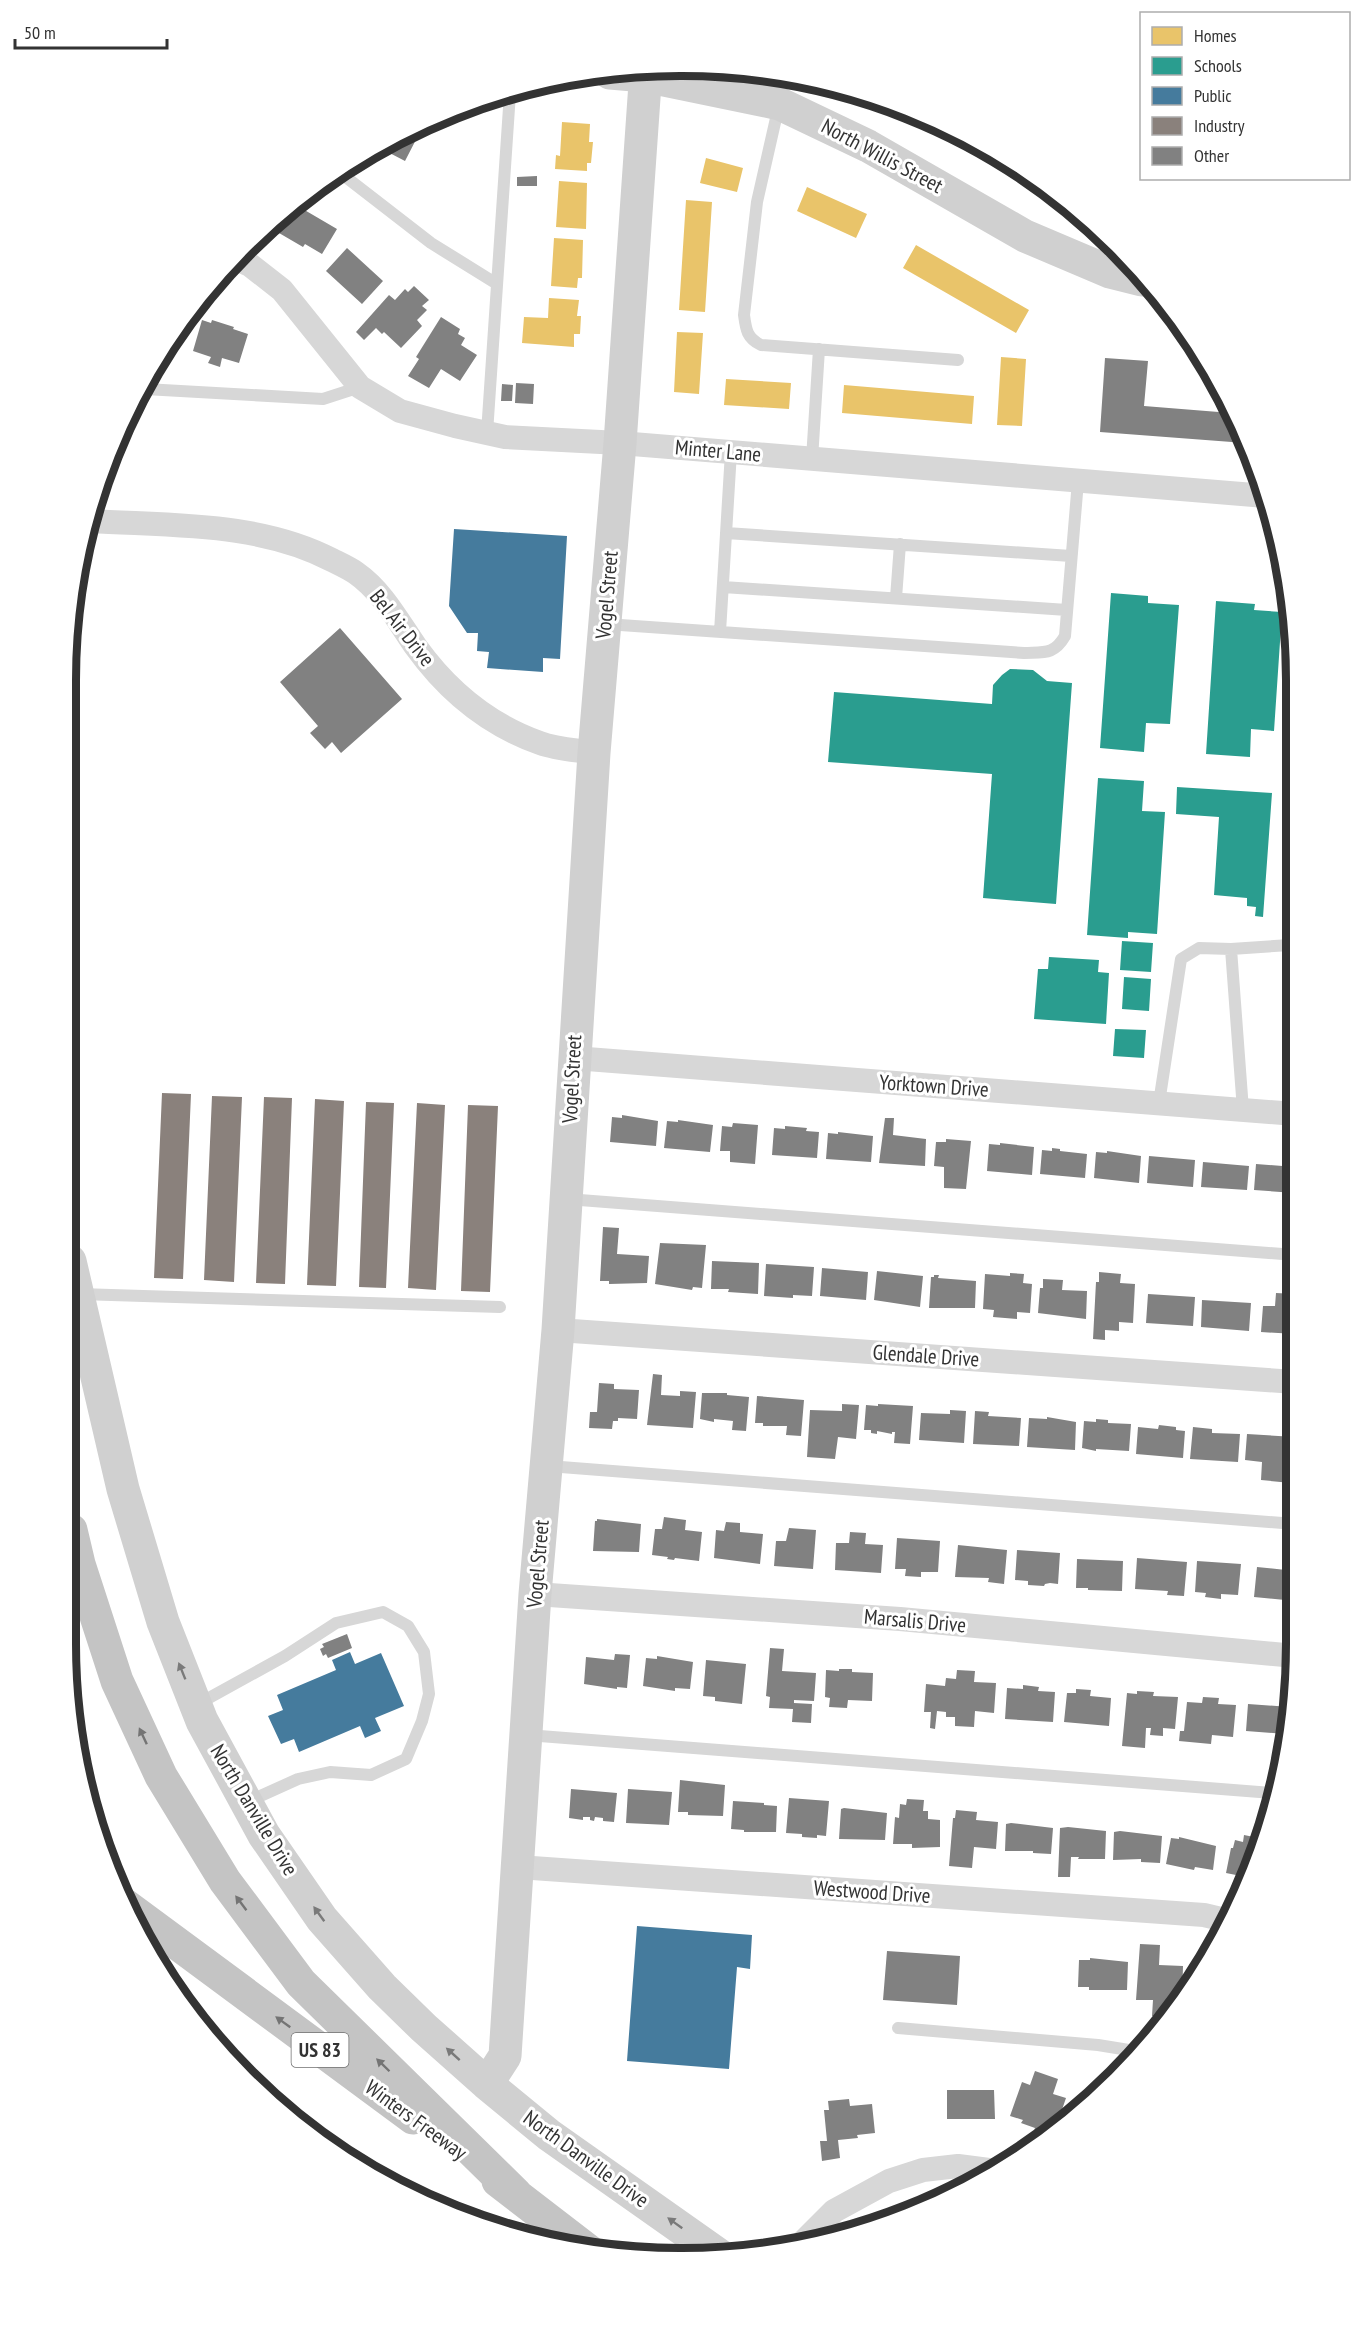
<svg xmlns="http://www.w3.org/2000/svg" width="1362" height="2325" font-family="'PT Sans Narrow',sans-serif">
<rect width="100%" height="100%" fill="#fff"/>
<path fill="#e9c46a" d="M 562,122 L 590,124 L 589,142 L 593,142 L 591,163 L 587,163 L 587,171 L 555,169 L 556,155 L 560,156 Z
M 706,158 L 743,168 L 737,192 L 700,183 Z
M 559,181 L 587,183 L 586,229 L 556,227 Z
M 807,187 L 867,214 L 856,238 L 797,211 Z
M 686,200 L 712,202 L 705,312 L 679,310 Z
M 554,238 L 583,240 L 582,278 L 578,278 L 577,288 L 551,286 Z
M 916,245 L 1029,310 L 1016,333 L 903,268 Z
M 549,298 L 579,300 L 577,316 L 581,316 L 580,334 L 574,334 L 574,347 L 522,343 L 524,317 L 548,318 Z
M 677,332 L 703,333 L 699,394 L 674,392 Z
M 1001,357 L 1026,359 L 1022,426 L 997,425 Z
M 726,379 L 791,383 L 789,409 L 724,405 Z
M 844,385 L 974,396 L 972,424 L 842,413 Z"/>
<path fill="#2a9d8f" d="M 1111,593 L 1148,596 L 1148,603 L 1179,605 L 1170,724 L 1146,723 L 1144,752 L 1100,748 Z
M 1216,601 L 1255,604 L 1254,610 L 1282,612 L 1274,731 L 1251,729 L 1250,757 L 1206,754 Z
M 1010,669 L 1033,670 L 1047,681 L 1072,683 L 1056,904 L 983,898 L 992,774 L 828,762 L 834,692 L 992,704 L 993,685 L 1002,675 Z
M 1098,778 L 1144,781 L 1142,811 L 1165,812 L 1157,934 L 1128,932 L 1128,938 L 1087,935 Z
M 1177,787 L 1272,793 L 1263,917 L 1255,916 L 1256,907 L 1247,906 L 1247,898 L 1214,895 L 1219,817 L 1176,814 Z
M 1122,941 L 1153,943 L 1151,972 L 1120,970 Z
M 1049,957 L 1099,960 L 1098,972 L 1109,973 L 1106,1024 L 1034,1019 L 1038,969 L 1048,969 Z
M 1124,977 L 1151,979 L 1149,1011 L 1122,1009 Z
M 1115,1029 L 1146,1030 L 1144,1058 L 1113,1056 Z"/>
<path fill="#457b9d" d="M 454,529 L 567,536 L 560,659 L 543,658 L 543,672 L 487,668 L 489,652 L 477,651 L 478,633 L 467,633 L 449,606 Z
M 350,1652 L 355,1664 L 381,1653 L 404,1706 L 375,1718 L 381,1731 L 365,1738 L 360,1726 L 299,1752 L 294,1739 L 281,1744 L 268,1716 L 283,1710 L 277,1695 L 336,1670 L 332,1660 Z
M 637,1926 L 752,1935 L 750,1969 L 737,1967 L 729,2069 L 627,2061 Z"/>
<path fill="#8a817c" d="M 162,1093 L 191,1094 L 183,1279 L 154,1278 Z
M 212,1096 L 242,1097 L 234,1282 L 204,1280 Z
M 264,1097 L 292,1098 L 285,1284 L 256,1283 Z
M 315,1099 L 344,1101 L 336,1286 L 307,1285 Z
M 366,1102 L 394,1103 L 386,1288 L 359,1287 Z
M 417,1103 L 445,1105 L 436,1290 L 408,1288 Z
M 468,1105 L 498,1106 L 490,1292 L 461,1291 Z"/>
<path fill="#818181" d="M 420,126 L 422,128 L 405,161 L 380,148 Z
M 537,176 L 537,186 L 517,186 L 517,177 Z
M 296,205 L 337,229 L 322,254 L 305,244 L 303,247 L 279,233 Z
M 347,248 L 383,281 L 362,304 L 326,271 Z
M 414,286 L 429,300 L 422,306 L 427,310 L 417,320 L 422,326 L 401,348 L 384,332 L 382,334 L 376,328 L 364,340 L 356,332 L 389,295 L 395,300 L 405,289 L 408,292 Z
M 188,316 L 187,335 L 174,334 Z
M 441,317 L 460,329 L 458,334 L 465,338 L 461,345 L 477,355 L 460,381 L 441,369 L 429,388 L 408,376 L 419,359 L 416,357 Z
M 202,320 L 211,323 L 212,320 L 234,327 L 233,329 L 248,334 L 239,363 L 222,358 L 220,367 L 208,363 L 211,357 L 193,351 Z
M 1105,358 L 1148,361 L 1144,406 L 1231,413 L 1245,443 L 1100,432 Z
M 516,383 L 534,384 L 533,404 L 515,403 Z
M 502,384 L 513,385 L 512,401 L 501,401 Z
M 340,628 L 402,699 L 341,753 L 332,742 L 325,749 L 310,733 L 318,726 L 280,682 Z
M 622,1115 L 658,1121 L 656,1146 L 610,1142 L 612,1117 L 622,1118 Z
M 885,1118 L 894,1118 L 893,1135 L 926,1139 L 925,1166 L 879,1163 Z
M 678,1120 L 713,1125 L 710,1152 L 664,1148 L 667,1121 L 678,1122 Z
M 733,1123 L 758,1125 L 755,1164 L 730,1162 L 730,1151 L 720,1151 L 722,1126 L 732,1127 Z
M 785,1126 L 807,1128 L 806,1131 L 819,1132 L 817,1158 L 772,1155 L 774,1128 L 785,1129 Z
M 838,1132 L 873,1136 L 871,1162 L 826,1159 L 828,1133 L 838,1134 Z
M 946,1139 L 971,1141 L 966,1189 L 944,1188 L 944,1167 L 934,1166 L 936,1142 L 946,1142 Z
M 1000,1143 L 1034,1147 L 1032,1175 L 987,1171 L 989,1144 L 1000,1145 Z
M 1052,1148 L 1060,1149 L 1060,1151 L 1087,1154 L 1085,1178 L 1040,1174 L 1042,1150 L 1052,1151 Z
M 1107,1151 L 1141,1156 L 1139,1183 L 1094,1178 L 1096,1152 L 1107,1153 Z
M 1149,1156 L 1195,1160 L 1193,1187 L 1147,1183 Z
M 1203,1162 L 1249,1166 L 1247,1190 L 1201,1187 Z
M 1256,1164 L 1295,1167 L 1295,1193 L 1254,1190 Z
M 603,1227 L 619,1228 L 617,1254 L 649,1256 L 647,1283 L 609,1284 L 609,1281 L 600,1281 Z
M 660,1243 L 706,1245 L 702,1288 L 693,1287 L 692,1290 L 655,1284 Z
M 712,1261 L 759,1263 L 758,1294 L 728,1292 L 729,1289 L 711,1289 Z
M 766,1264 L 814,1267 L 812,1296 L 793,1295 L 793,1298 L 764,1296 Z
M 822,1268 L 868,1272 L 866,1300 L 820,1296 Z
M 877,1271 L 923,1276 L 920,1307 L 874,1300 Z
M 1099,1272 L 1121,1274 L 1120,1283 L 1135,1284 L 1133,1323 L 1119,1322 L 1119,1331 L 1105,1330 L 1105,1340 L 1093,1339 L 1096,1282 L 1099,1282 Z
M 1010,1273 L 1024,1274 L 1023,1283 L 1032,1284 L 1030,1313 L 1017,1312 L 1017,1319 L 993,1317 L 994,1310 L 983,1309 L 985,1274 L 1010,1276 Z
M 934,1275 L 939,1275 L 938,1278 L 976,1281 L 975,1308 L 929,1308 L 931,1277 L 934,1277 Z
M 1043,1279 L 1063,1280 L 1062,1290 L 1087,1291 L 1086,1319 L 1038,1313 L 1040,1288 L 1043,1288 Z
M 1276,1293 L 1295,1294 L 1295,1334 L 1261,1332 L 1263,1306 L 1275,1306 Z
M 1148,1294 L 1195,1297 L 1193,1326 L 1146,1323 Z
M 1202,1300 L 1251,1303 L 1249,1331 L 1201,1327 Z
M 653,1374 L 662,1375 L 661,1395 L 680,1396 L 680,1391 L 696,1392 L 693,1428 L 647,1425 Z
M 599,1383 L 614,1384 L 614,1389 L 639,1390 L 637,1419 L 618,1418 L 618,1421 L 613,1421 L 612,1429 L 589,1428 L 590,1412 L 597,1412 Z
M 702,1393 L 727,1393 L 727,1395 L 749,1397 L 746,1431 L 732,1430 L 733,1421 L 714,1419 L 714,1422 L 700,1419 Z
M 757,1396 L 804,1400 L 801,1436 L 786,1435 L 787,1426 L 763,1426 L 763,1423 L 755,1423 Z
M 842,1404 L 859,1405 L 856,1439 L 838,1437 L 835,1459 L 807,1457 L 810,1410 L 842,1411 Z
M 878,1404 L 913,1406 L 910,1444 L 894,1443 L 895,1432 L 892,1432 L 892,1434 L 877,1431 L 877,1434 L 871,1433 L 871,1430 L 864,1430 L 866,1405 L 878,1406 Z
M 950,1410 L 966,1411 L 964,1443 L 919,1440 L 921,1413 L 950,1414 Z
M 975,1411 L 989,1412 L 988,1416 L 1021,1418 L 1019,1446 L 973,1444 Z
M 1047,1417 L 1076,1422 L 1075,1450 L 1027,1447 L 1029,1418 L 1047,1419 Z
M 1096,1419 L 1108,1420 L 1108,1423 L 1131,1424 L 1129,1451 L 1096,1449 L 1096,1451 L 1082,1448 L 1084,1421 L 1096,1422 Z
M 1159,1425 L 1176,1427 L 1176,1430 L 1185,1431 L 1183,1458 L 1136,1454 L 1138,1427 L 1158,1429 Z
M 1193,1427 L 1212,1429 L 1212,1433 L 1240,1434 L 1238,1462 L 1190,1459 Z
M 1247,1434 L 1295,1437 L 1291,1483 L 1261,1480 L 1262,1462 L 1245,1460 Z
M 664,1517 L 686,1520 L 685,1530 L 702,1532 L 699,1561 L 675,1558 L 674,1560 L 667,1559 L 668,1557 L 652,1555 L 655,1529 L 662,1529 Z
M 597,1519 L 641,1524 L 639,1552 L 593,1551 L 595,1521 L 597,1521 Z
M 726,1522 L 740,1523 L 740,1532 L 763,1534 L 760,1564 L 714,1558 L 716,1530 L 724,1531 Z
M 789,1528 L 816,1530 L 813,1569 L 774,1566 L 776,1541 L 786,1541 Z
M 850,1532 L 866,1533 L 865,1544 L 883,1545 L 881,1573 L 835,1570 L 836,1543 L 849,1543 Z
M 897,1538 L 940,1541 L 938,1572 L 921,1572 L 921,1577 L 905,1576 L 906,1569 L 895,1569 Z
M 958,1545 L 1007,1550 L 1004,1584 L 988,1582 L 989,1578 L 955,1577 Z
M 1017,1550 L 1060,1553 L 1058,1584 L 1050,1583 L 1045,1584 L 1044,1586 L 1028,1585 L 1028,1581 L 1015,1580 Z
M 1137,1558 L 1187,1562 L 1184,1596 L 1167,1595 L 1168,1591 L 1135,1589 Z
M 1077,1559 L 1123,1561 L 1122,1591 L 1088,1590 L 1088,1588 L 1076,1588 Z
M 1197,1561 L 1241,1564 L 1238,1595 L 1221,1594 L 1221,1599 L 1205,1597 L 1206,1593 L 1195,1592 Z
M 1257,1567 L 1295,1571 L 1295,1601 L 1254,1597 Z
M 347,1634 L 352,1648 L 328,1658 L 326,1654 L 323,1656 L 320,1649 L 324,1647 L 322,1644 Z
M 770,1648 L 784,1649 L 782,1671 L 816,1673 L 814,1701 L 794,1700 L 794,1703 L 812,1704 L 811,1723 L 792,1722 L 793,1709 L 769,1708 L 770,1697 L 766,1696 Z
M 615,1654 L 630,1655 L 627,1688 L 617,1687 L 617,1689 L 584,1684 L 586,1657 L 614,1660 Z
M 657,1656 L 693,1662 L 690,1689 L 675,1688 L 675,1691 L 643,1686 L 646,1658 L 657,1659 Z
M 706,1660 L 746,1664 L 742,1704 L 715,1701 L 715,1697 L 703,1696 Z
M 839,1669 L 852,1669 L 852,1672 L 873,1673 L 872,1701 L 848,1700 L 847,1708 L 829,1707 L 830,1698 L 825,1697 L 826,1670 L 839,1671 Z
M 957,1670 L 975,1671 L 974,1682 L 996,1683 L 994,1713 L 975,1711 L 974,1727 L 955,1726 L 955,1717 L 946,1717 L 946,1712 L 937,1711 L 935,1729 L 930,1728 L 931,1712 L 924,1712 L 926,1684 L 945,1686 L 946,1678 L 956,1679 Z
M 1023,1685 L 1039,1687 L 1038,1691 L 1055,1692 L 1053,1722 L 1005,1719 L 1007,1688 L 1023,1689 Z
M 1076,1689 L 1091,1690 L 1090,1696 L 1111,1698 L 1109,1726 L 1064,1722 L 1067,1693 L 1076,1693 Z
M 1137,1691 L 1154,1692 L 1153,1696 L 1178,1697 L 1175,1729 L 1163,1728 L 1163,1736 L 1150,1735 L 1151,1728 L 1146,1728 L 1145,1748 L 1122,1746 L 1127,1693 L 1137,1694 Z
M 1203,1697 L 1219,1698 L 1218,1704 L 1236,1705 L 1233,1737 L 1212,1735 L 1211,1744 L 1179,1741 L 1180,1731 L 1184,1731 L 1187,1702 L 1202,1703 Z
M 1248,1704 L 1290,1707 L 1285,1734 L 1246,1731 Z
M 680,1780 L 725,1785 L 723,1816 L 688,1815 L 688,1812 L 678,1812 Z
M 571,1789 L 617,1793 L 614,1822 L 603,1821 L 603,1818 L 595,1817 L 594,1821 L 590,1820 L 590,1817 L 583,1817 L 583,1820 L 569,1818 Z
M 628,1789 L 672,1792 L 669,1825 L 626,1823 Z
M 789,1798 L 829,1801 L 826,1836 L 817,1835 L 817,1838 L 802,1837 L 802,1834 L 786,1833 Z
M 907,1799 L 924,1800 L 923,1811 L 928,1811 L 928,1819 L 940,1820 L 940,1847 L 912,1848 L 912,1844 L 893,1844 L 895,1817 L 899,1818 L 900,1804 L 906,1805 Z
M 733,1801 L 764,1803 L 764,1805 L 777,1806 L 776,1832 L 744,1832 L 744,1830 L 731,1829 Z
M 844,1808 L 887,1813 L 885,1840 L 839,1839 L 841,1809 Z
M 956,1810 L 977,1812 L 976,1820 L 998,1822 L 996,1849 L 974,1847 L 972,1868 L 949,1866 L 953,1818 L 955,1818 Z
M 1011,1823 L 1053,1828 L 1051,1854 L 1033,1853 L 1033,1851 L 1005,1851 L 1006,1824 Z
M 1068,1827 L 1106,1831 L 1105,1859 L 1078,1859 L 1079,1857 L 1071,1857 L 1070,1877 L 1058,1877 L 1060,1828 Z
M 1120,1831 L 1162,1836 L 1160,1863 L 1141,1862 L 1141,1859 L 1113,1860 L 1114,1832 Z
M 1244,1835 L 1264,1839 L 1263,1842 L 1246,1877 L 1226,1873 L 1231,1848 L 1233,1848 L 1235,1840 L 1243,1842 Z
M 1179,1837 L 1216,1846 L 1213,1870 L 1195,1867 L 1194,1870 L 1166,1864 L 1171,1838 L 1179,1839 Z
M 1140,1944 L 1160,1945 L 1159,1965 L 1183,1966 L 1182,2000 L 1180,2002 L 1173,2002 L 1173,2011 L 1169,2017 L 1152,2016 L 1153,2000 L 1136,2000 Z
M 887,1951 L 960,1956 L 957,2005 L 883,2000 Z
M 1090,1958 L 1128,1962 L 1127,1990 L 1089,1990 L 1089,1987 L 1078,1987 L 1079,1960 L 1090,1960 Z
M 1035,2071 L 1058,2079 L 1053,2094 L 1066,2098 L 1054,2133 L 1033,2145 L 1029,2144 L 1035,2128 L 1021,2123 L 1023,2120 L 1010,2116 L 1022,2082 L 1030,2085 Z
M 947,2090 L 994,2090 L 995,2119 L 947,2119 Z
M 849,2099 L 850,2106 L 872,2104 L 875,2133 L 857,2135 L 858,2138 L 838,2140 L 840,2158 L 822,2161 L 820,2141 L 827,2141 L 824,2110 L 829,2110 L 828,2101 Z"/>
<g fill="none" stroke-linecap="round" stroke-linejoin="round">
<path stroke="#d7d7d7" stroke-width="12" d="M 779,105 L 757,202 L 744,315 C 746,330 747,338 761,345 L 958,360
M 338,171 L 431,243 L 497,284
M 145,389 L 323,399 L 360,387
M 487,433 L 510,93
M 812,459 L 819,349
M 726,533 L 1071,556
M 723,587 L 1067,610
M 896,598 L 900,544
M 606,624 L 1024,653 C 1044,652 1054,655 1065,636 L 1078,481
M 720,632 L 731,452
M 1231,949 L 1290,945
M 1159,1103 L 1181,959 L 1199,948 L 1231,949 L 1243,1110
M 567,1199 L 1295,1255
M 79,1294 L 500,1307
M 548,1466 L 1295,1524
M 198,1704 L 285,1656 L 336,1623 L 383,1612 L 408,1626 L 424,1652 L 429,1694 L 422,1721 L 406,1759 L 371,1775 L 330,1772 L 298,1779 L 247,1802
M 527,1735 L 1273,1793
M 898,2028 L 1098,2045 L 1141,2052"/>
<path stroke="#d7d7d7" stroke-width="24" d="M 236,259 L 250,265 L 282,290 L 360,387 L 400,411 L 455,426 L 505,437 L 620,443 L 1266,496
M 91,521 C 172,526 259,522 332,560 C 340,564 349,568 356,573 C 382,591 398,621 416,647 C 447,690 489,725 540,743 C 556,749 576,750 594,753
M 574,1058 L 1295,1114
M 558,1330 L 1295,1382
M 535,1594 L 900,1619 L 1295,1656
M 518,1867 L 1204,1915 L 1225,1920
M 797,2248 L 834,2211 L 889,2181 L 923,2170 L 958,2166 L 989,2170"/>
<path stroke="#d0d0d0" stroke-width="33" d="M 610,73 L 645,76 L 780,104 L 868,146 L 1025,236 L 1110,272 L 1142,280
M 70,1261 L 123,1489 L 163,1622 L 202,1721 L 264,1835 L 322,1919 L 382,1987 L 424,2028 L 487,2084 L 549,2135 L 722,2257
M 487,2084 L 505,2056 L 535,1594 L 558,1330 L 594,753 L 620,443 L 646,69"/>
<path stroke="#c4c4c4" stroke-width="33" d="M 71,1530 L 79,1564 L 117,1681 L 161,1776 L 225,1881 L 301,1983 L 516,2194
M 125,1905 L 413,2118
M 498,2181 L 589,2251"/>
</g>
<defs><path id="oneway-solid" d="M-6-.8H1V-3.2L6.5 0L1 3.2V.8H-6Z" transform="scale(1.5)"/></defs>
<g fill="#7a7a7a">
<use href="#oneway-solid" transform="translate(182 1671) rotate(-112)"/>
<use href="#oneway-solid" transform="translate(319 1914) rotate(-126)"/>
<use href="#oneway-solid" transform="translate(453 2054) rotate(-138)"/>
<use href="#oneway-solid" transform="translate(675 2223) rotate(-144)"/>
</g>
<g fill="#747474">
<use href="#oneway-solid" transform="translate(143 1736) rotate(-115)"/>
<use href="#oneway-solid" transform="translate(241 1903) rotate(-127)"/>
<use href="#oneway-solid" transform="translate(283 2022) rotate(-144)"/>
<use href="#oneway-solid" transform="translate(383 2065) rotate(-136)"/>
</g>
<g text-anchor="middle" stroke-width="6" stroke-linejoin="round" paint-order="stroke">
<rect fill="#fff" stroke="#707070" stroke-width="1.5" x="291.5" y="2033" width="57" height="34" rx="4.5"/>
<g font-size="20" font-weight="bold" fill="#333">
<text x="320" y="2057">US 83</text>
</g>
<g font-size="21" fill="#333" stroke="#fff">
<text transform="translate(882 156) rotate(28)" y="7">North Willis Street</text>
<text transform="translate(718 451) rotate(5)" y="7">Minter Lane</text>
<text transform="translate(607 595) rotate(-85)" y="7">Vogel Street</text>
<text transform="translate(402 628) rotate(52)" y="7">Bel Air Drive</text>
<text transform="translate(572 1079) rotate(-87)" y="7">Vogel Street</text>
<text transform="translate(934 1086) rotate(4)" y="7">Yorktown Drive</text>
<text transform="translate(926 1356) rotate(4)" y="7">Glendale Drive</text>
<text transform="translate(538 1564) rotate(-85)" y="7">Vogel Street</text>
<text transform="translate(915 1621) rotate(5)" y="7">Marsalis Drive</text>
<text transform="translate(254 1810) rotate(59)" y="7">North Danville Drive</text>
<text transform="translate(872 1892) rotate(4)" y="7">Westwood Drive</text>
<text transform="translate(416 2120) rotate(36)" y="7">Winters Freeway</text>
<text transform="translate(586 2159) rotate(36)" y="7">North Danville Drive</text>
</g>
</g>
<path d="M0 0H1362V2325H0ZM680 76H682A604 604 0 0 1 1286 680V1644A604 604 0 0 1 682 2248H680A604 604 0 0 1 76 1644V680A604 604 0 0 1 680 76Z" fill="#fff" fill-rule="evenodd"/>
<path fill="none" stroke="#333" stroke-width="8" d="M680 76H682A604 604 0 0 1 1286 680V1644A604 604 0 0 1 682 2248H680A604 604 0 0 1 76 1644V680A604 604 0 0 1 680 76Z"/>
<rect x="1140" y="12" width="210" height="168" fill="#ffffff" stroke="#adadad" stroke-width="1.5"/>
<rect x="1152" y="27" width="30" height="18" fill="#e9c46a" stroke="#adadad" stroke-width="1.5"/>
<text x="1194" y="42" font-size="18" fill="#333333">Homes</text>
<rect x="1152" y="57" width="30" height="18" fill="#2a9d8f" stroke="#adadad" stroke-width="1.5"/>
<text x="1194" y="72" font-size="18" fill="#333333">Schools</text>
<rect x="1152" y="87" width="30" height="18" fill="#457b9d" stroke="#adadad" stroke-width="1.5"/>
<text x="1194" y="102" font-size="18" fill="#333333">Public</text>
<rect x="1152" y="117" width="30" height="18" fill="#8a817c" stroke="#adadad" stroke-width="1.5"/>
<text x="1194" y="132" font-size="18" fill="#333333">Industry</text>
<rect x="1152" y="147" width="30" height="18" fill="#818181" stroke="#adadad" stroke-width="1.5"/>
<text x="1194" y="162" font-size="18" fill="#333333">Other</text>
<path d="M15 39v9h152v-9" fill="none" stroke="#333333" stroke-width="3"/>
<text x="24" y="39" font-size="18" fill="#333333" stroke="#ffffff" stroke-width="4.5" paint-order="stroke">50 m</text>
</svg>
